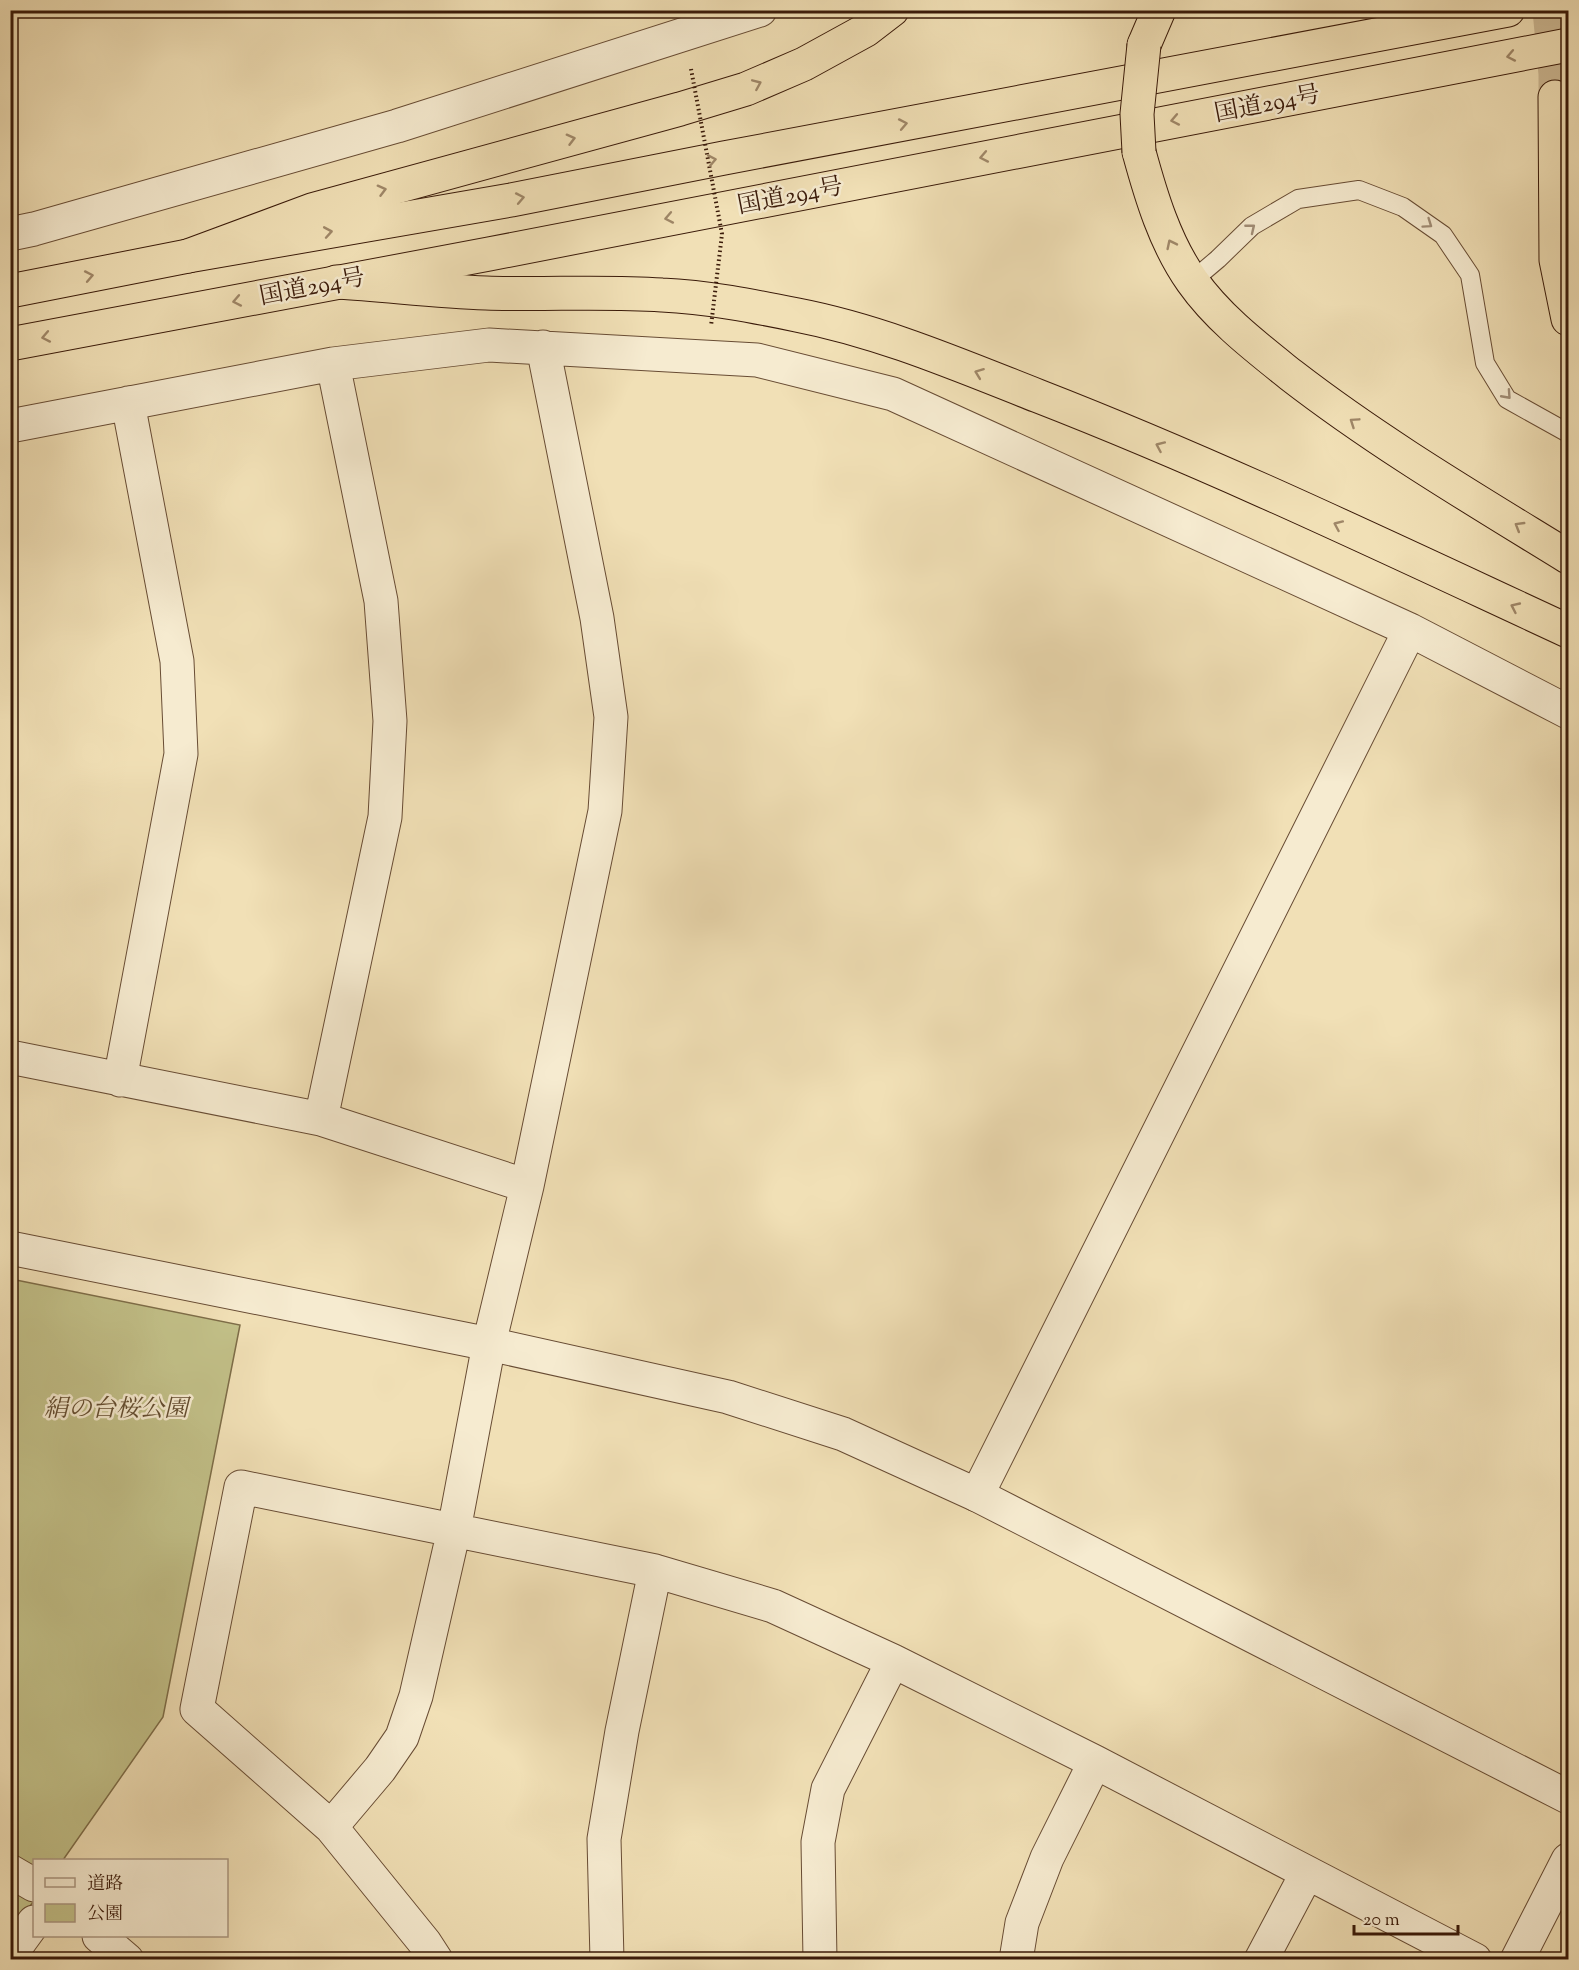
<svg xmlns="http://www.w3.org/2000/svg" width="1579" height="1970" font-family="'Sorts Mill Goudy','Noto Serif JP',serif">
<rect width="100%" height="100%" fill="#f1e0b6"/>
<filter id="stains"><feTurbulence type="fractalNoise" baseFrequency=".00333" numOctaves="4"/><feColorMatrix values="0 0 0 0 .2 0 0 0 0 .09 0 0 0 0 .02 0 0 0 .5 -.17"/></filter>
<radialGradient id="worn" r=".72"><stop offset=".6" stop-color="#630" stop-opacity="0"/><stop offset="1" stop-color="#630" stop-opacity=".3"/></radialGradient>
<path fill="#c2c088" stroke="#7e6d48" stroke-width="1.5" d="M 11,1279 L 240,1325 L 163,1717 L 63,1860 L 34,1860 L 34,1901 L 11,1930 Z"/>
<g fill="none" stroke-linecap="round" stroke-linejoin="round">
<path stroke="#ccb893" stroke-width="33" stroke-dasharray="33 16" stroke-linecap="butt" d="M 1549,10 L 1555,74 L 1555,97"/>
<defs>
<path id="service" d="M 1192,281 L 1218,259 L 1252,226 L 1298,199 L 1359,190 L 1403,207 L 1443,235 L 1470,275 L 1485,363 L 1507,399 L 1568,433"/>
<path id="minor" d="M 10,234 L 34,229 L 397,126 L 760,10
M 10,426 L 333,364 L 489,345 L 757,360 L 893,394 L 1410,630 L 1568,712
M 10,1057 L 321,1119 L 527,1186
M 120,1080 L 181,754 L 177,661 L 128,403
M 321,1119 L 385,817 L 390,721 L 381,601 L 333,364
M 977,1495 L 1410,630
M 331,1827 L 197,1709 L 241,1487 L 655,1571 L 773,1606 L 893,1661 L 1095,1762 L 1475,1960
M 10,1955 L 34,1922
M 436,1960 L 425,1943 L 331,1827 L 380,1769 L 402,1737 L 416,1696 L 454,1530 L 489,1344 L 527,1186 L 605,811 L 611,717 L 597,618 L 543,347
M 607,1960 L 604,1839 L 622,1731 L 655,1571
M 820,1960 L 818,1842 L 828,1789 L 893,1661
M 1016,1960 L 1022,1923 L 1047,1858 L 1095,1762
M 1261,1960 L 1307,1873
M 1517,1960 L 1568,1860"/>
<path id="tertiary" d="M 10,1248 L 489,1344 L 728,1397 L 843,1434 L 977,1495 L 1568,1797
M 10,1871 L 34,1885
M 99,1936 L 127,1960"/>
<path id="trunk" d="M 10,291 L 188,256 L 511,200 L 724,158 L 1508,10
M 10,344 L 489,254 L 1568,45"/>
<path id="motorway" d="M 1144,45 L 1159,10
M 1555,97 L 1556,260 L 1568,319
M 1139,152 C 1151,196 1165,243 1192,281 C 1218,318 1256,347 1291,375 C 1379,443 1474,499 1568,557
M 188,256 L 312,210 L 680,109 L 746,89 L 804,64 L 866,30 L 892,10
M 336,282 C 386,285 436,291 486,293 C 544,295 603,291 662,295 C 707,297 753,306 797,315 C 880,331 959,365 1038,396 C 1218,466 1393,550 1568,631"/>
</defs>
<use href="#service" stroke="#684c34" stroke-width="20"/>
<use href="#minor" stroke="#684c34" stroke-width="35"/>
<use href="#tertiary" stroke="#684c34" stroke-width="35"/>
<use href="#trunk" stroke="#3a1a09" stroke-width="35"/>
<use href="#motorway" stroke="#3a1a09" stroke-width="35"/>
<use href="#service" stroke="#f6ebd0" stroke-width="18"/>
<use href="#minor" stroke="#f6ebd0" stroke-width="33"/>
<use href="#tertiary" stroke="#f6ebd0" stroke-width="33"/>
<use href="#trunk" stroke="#f1e0b6" stroke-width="33"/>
<use href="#motorway" stroke="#f1e0b6" stroke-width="33"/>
<defs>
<path id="motorway-bridge" d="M 1139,152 L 1137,114 L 1144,45"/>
</defs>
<use href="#motorway-bridge" stroke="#3a1a09" stroke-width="35" stroke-linecap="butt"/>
<path stroke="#3a1a09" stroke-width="4" stroke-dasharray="1.5 3" stroke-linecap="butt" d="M 691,69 L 722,234 L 711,326"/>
<use href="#motorway-bridge" stroke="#f1e0b6" stroke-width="33"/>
</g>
<defs><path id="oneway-chevron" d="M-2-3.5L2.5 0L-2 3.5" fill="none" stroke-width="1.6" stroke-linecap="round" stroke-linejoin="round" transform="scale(1.5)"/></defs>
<g stroke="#9f8768">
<use href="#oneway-chevron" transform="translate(1511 56) rotate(169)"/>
<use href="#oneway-chevron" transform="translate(757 84) rotate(-23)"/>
<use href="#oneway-chevron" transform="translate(1175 120) rotate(169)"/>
<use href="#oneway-chevron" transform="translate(903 124) rotate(-11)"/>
<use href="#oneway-chevron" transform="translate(571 139) rotate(-15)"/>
<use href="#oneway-chevron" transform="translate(984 157) rotate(169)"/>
<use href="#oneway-chevron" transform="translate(712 160) rotate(-11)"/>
<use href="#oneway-chevron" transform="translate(382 190) rotate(-15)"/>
<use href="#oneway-chevron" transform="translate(520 198) rotate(-11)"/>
<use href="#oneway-chevron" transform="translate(669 218) rotate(169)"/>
<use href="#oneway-chevron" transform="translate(328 232) rotate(-10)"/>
<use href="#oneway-chevron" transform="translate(1171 244) rotate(-116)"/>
<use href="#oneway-chevron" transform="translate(89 276) rotate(-11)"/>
<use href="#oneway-chevron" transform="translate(237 301) rotate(169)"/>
<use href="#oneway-chevron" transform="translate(46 337) rotate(169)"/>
<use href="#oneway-chevron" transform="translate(979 373) rotate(-159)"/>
<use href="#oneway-chevron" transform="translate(1354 422) rotate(-146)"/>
<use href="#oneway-chevron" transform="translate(1160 446) rotate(-156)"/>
<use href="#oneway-chevron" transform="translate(1338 525) rotate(-156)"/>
<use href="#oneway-chevron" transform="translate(1519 526) rotate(-149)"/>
<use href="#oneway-chevron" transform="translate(1515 607) rotate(-155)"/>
</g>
<g stroke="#a18d76">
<use href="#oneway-chevron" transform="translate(1428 224) rotate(35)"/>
<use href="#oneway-chevron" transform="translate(1251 228) rotate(-39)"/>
<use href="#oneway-chevron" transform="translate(1507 395) rotate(48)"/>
</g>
<g text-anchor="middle" stroke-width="5" stroke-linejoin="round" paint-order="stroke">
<g font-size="24" fill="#3a1a09" stroke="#f6ebd0">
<text transform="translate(1267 103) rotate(-11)" y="8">国道294号</text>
<text transform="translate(790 195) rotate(-11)" y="8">国道294号</text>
<text transform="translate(312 286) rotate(-11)" y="8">国道294号</text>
</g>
<g font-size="24" font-style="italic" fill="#634c2f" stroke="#f6ebd0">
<text x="116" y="1416">絹の台桜公園</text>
</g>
</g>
<rect width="1579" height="1970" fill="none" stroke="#f1e0b6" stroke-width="36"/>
<rect x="12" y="12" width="1555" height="1946" fill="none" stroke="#3a1a09" stroke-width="3"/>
<rect x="18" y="18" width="1543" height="1934" fill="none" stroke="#3a1a09" stroke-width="1.5"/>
<rect x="33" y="1859" width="195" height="78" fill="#f6ebd0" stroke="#ab9780" stroke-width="1.5"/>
<rect x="45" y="1878" width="30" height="9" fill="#f6ebd0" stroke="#ab9780" stroke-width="1.5"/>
<text x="87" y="1889" font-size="18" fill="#3a1a09">道路</text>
<rect x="45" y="1904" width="30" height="18" fill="#c2c088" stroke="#ab9780" stroke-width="1.5"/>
<text x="87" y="1919" font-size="18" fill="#3a1a09">公園</text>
<path d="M1354 1925v9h104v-9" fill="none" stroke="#3a1a09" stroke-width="3"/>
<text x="1363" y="1925" font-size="18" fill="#3a1a09" stroke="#f6ebd0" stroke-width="4.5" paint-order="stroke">20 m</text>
<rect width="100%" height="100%" filter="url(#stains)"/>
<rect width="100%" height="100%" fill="url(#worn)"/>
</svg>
